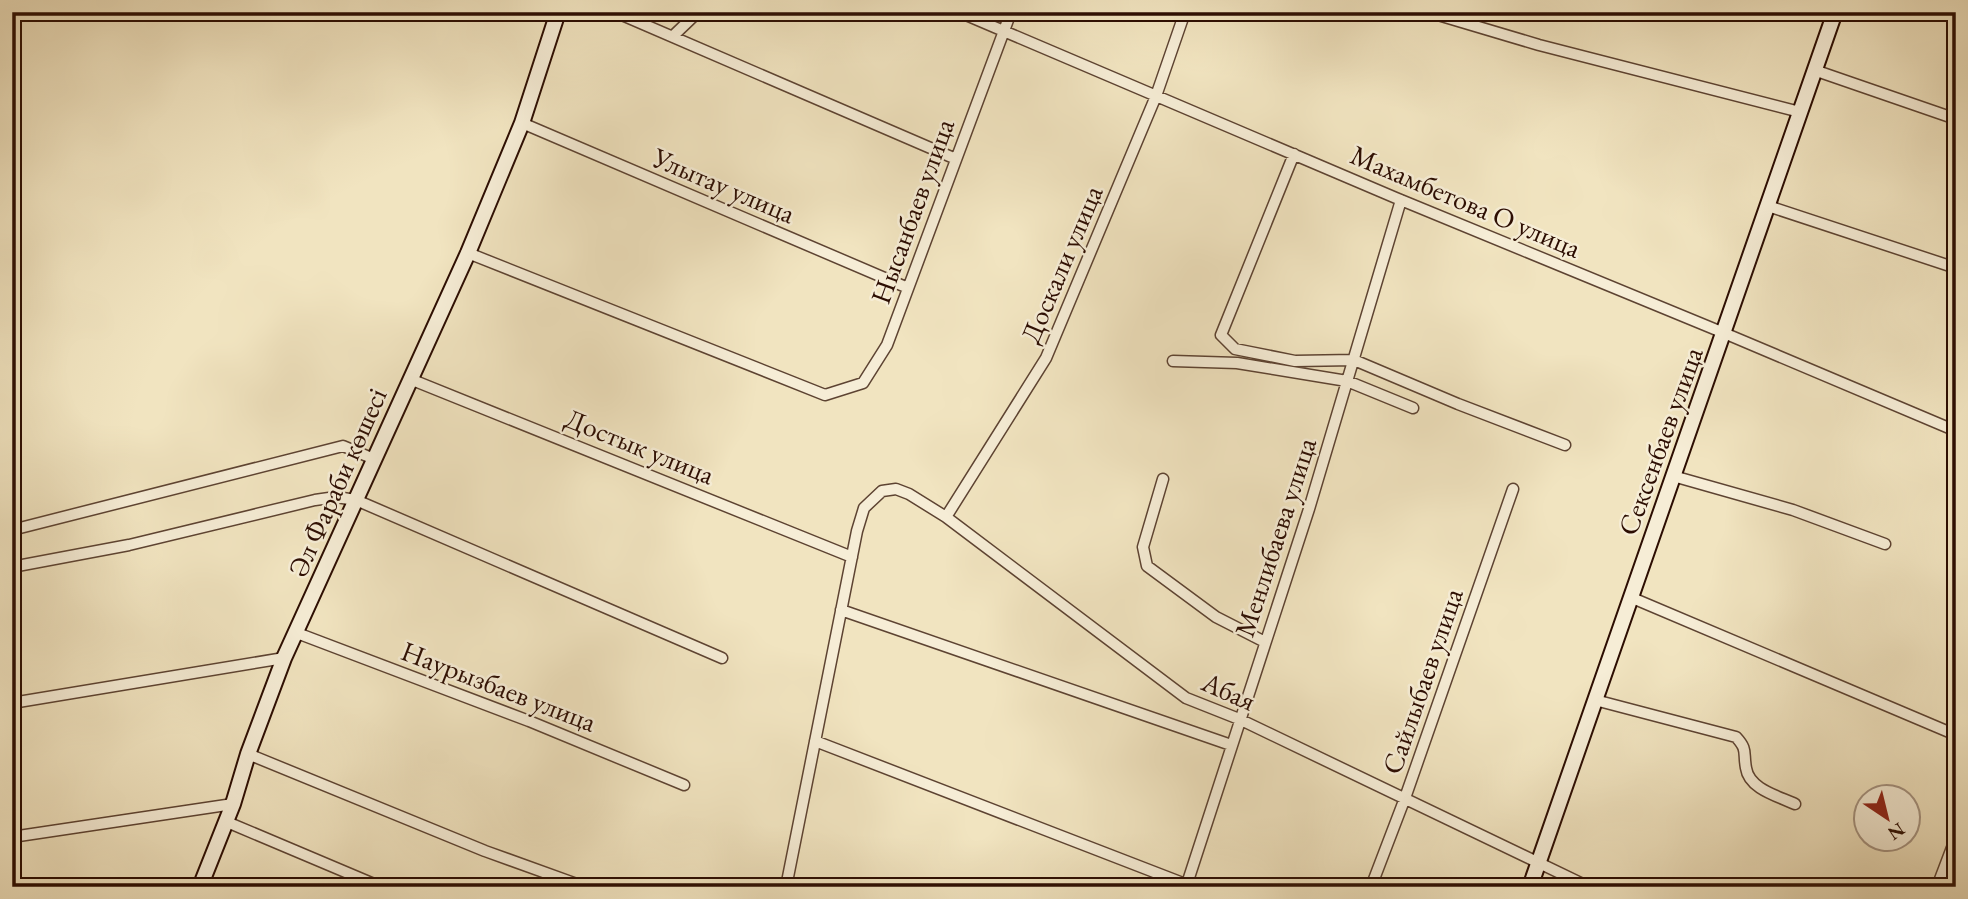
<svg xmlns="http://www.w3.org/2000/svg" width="1968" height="899" font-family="'EB Garamond',serif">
<rect width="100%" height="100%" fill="#f1e4c0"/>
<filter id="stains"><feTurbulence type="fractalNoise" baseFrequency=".00286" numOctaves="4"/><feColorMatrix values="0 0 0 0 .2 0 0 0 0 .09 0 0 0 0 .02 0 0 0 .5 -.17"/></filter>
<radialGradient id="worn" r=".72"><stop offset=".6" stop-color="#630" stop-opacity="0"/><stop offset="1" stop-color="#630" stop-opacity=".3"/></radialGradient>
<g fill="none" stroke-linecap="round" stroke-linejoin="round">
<defs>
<path id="street" d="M 615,12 L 956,159
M 959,12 L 1396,198 L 1724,333 L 1956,431
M 1428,12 L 1539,45 L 1800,112
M 673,36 L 698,12
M 1814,70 L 1956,119
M 522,123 L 908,288
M 1294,154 L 1221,335 L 1235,349 L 1295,361 L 1354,360 L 1458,404 L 1565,445
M 1768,206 L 1956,268
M 468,253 L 825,395 L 863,383 L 887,345 L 1011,12
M 1173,361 L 1237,363 L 1347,381 L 1413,408
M 410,379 L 852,557
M 1673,476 L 1793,510 L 1885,544
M 1163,479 L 1143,547 L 1147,566 L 1216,617 L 1265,642
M 946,517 L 1046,358 L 1156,96 L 1185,12
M 12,530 L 343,446 L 374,459
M 12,567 L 129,545 L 315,500 L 336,497 L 356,500 L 722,658
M 1630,597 L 1956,735
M 841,610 L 1231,745
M 297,633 L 529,721 L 684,785
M 1595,700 L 1736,737 C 1748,750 1743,752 1746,768 C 1749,789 1778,796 1795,804
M 12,703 L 284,658
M 815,741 L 1193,887
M 248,754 L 485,851 L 585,887
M 227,822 L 381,887
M 12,837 L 233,804
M 786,887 L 857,531 L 864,508 L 882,491 L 896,489 L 909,494 L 946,517 L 1186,698 L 1239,719 L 1589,887
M 1186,887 L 1309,509 L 1401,200
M 1371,887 L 1405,798 L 1513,489
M 1937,887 L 1956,837"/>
<path id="secondary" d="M 200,887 L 233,804 L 248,754 L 284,658 L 468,253 L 522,123 L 558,12
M 1530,887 L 1835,12"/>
</defs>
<use href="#street" stroke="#5d4332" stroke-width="13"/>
<use href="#secondary" stroke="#2c0d02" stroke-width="18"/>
<use href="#street" stroke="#f6edd6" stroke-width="10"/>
<use href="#secondary" stroke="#f6edd6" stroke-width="14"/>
</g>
<g text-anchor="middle" stroke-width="5" stroke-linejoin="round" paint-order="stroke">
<g font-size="28" fill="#2c0d02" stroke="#f6edd6">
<text transform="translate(724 185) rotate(23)" y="10">Улытау улица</text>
<text transform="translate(1466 201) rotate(23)" y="10">Махамбетова О улица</text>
<text transform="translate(912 211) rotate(-70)" y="10">Нысанбаев улица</text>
<text transform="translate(1061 264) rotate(-67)" y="10">Доскали улица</text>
<text transform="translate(1660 441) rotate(-70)" y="10">Сексенбаев улица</text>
<text transform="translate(640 446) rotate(22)" y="10">Достык улица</text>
<text transform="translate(337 482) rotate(-66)" y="10">Әл Фараби көшесі</text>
<text transform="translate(1275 537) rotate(-72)" y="10">Менлибаева улица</text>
<text transform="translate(1422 681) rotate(-71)" y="10">Сайлыбаев улица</text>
<text transform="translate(499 686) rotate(21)" y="10">Наурызбаев улица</text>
<text transform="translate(1229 691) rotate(24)" y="10">Абая</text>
</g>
</g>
<rect width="1968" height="899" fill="none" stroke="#f1e4c0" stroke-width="42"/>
<rect x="14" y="14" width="1940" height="871" fill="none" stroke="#2c0d02" stroke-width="3.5"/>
<rect x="21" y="21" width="1926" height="857" fill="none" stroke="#2c0d02" stroke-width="2"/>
<g transform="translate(1887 818) rotate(145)"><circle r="33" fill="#f6edd6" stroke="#a59381" stroke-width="2"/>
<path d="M0-5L12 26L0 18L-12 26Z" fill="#8f2418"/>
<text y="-10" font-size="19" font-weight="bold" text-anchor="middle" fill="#2c0d02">N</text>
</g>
<rect width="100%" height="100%" filter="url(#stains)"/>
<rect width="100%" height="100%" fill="url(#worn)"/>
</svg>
